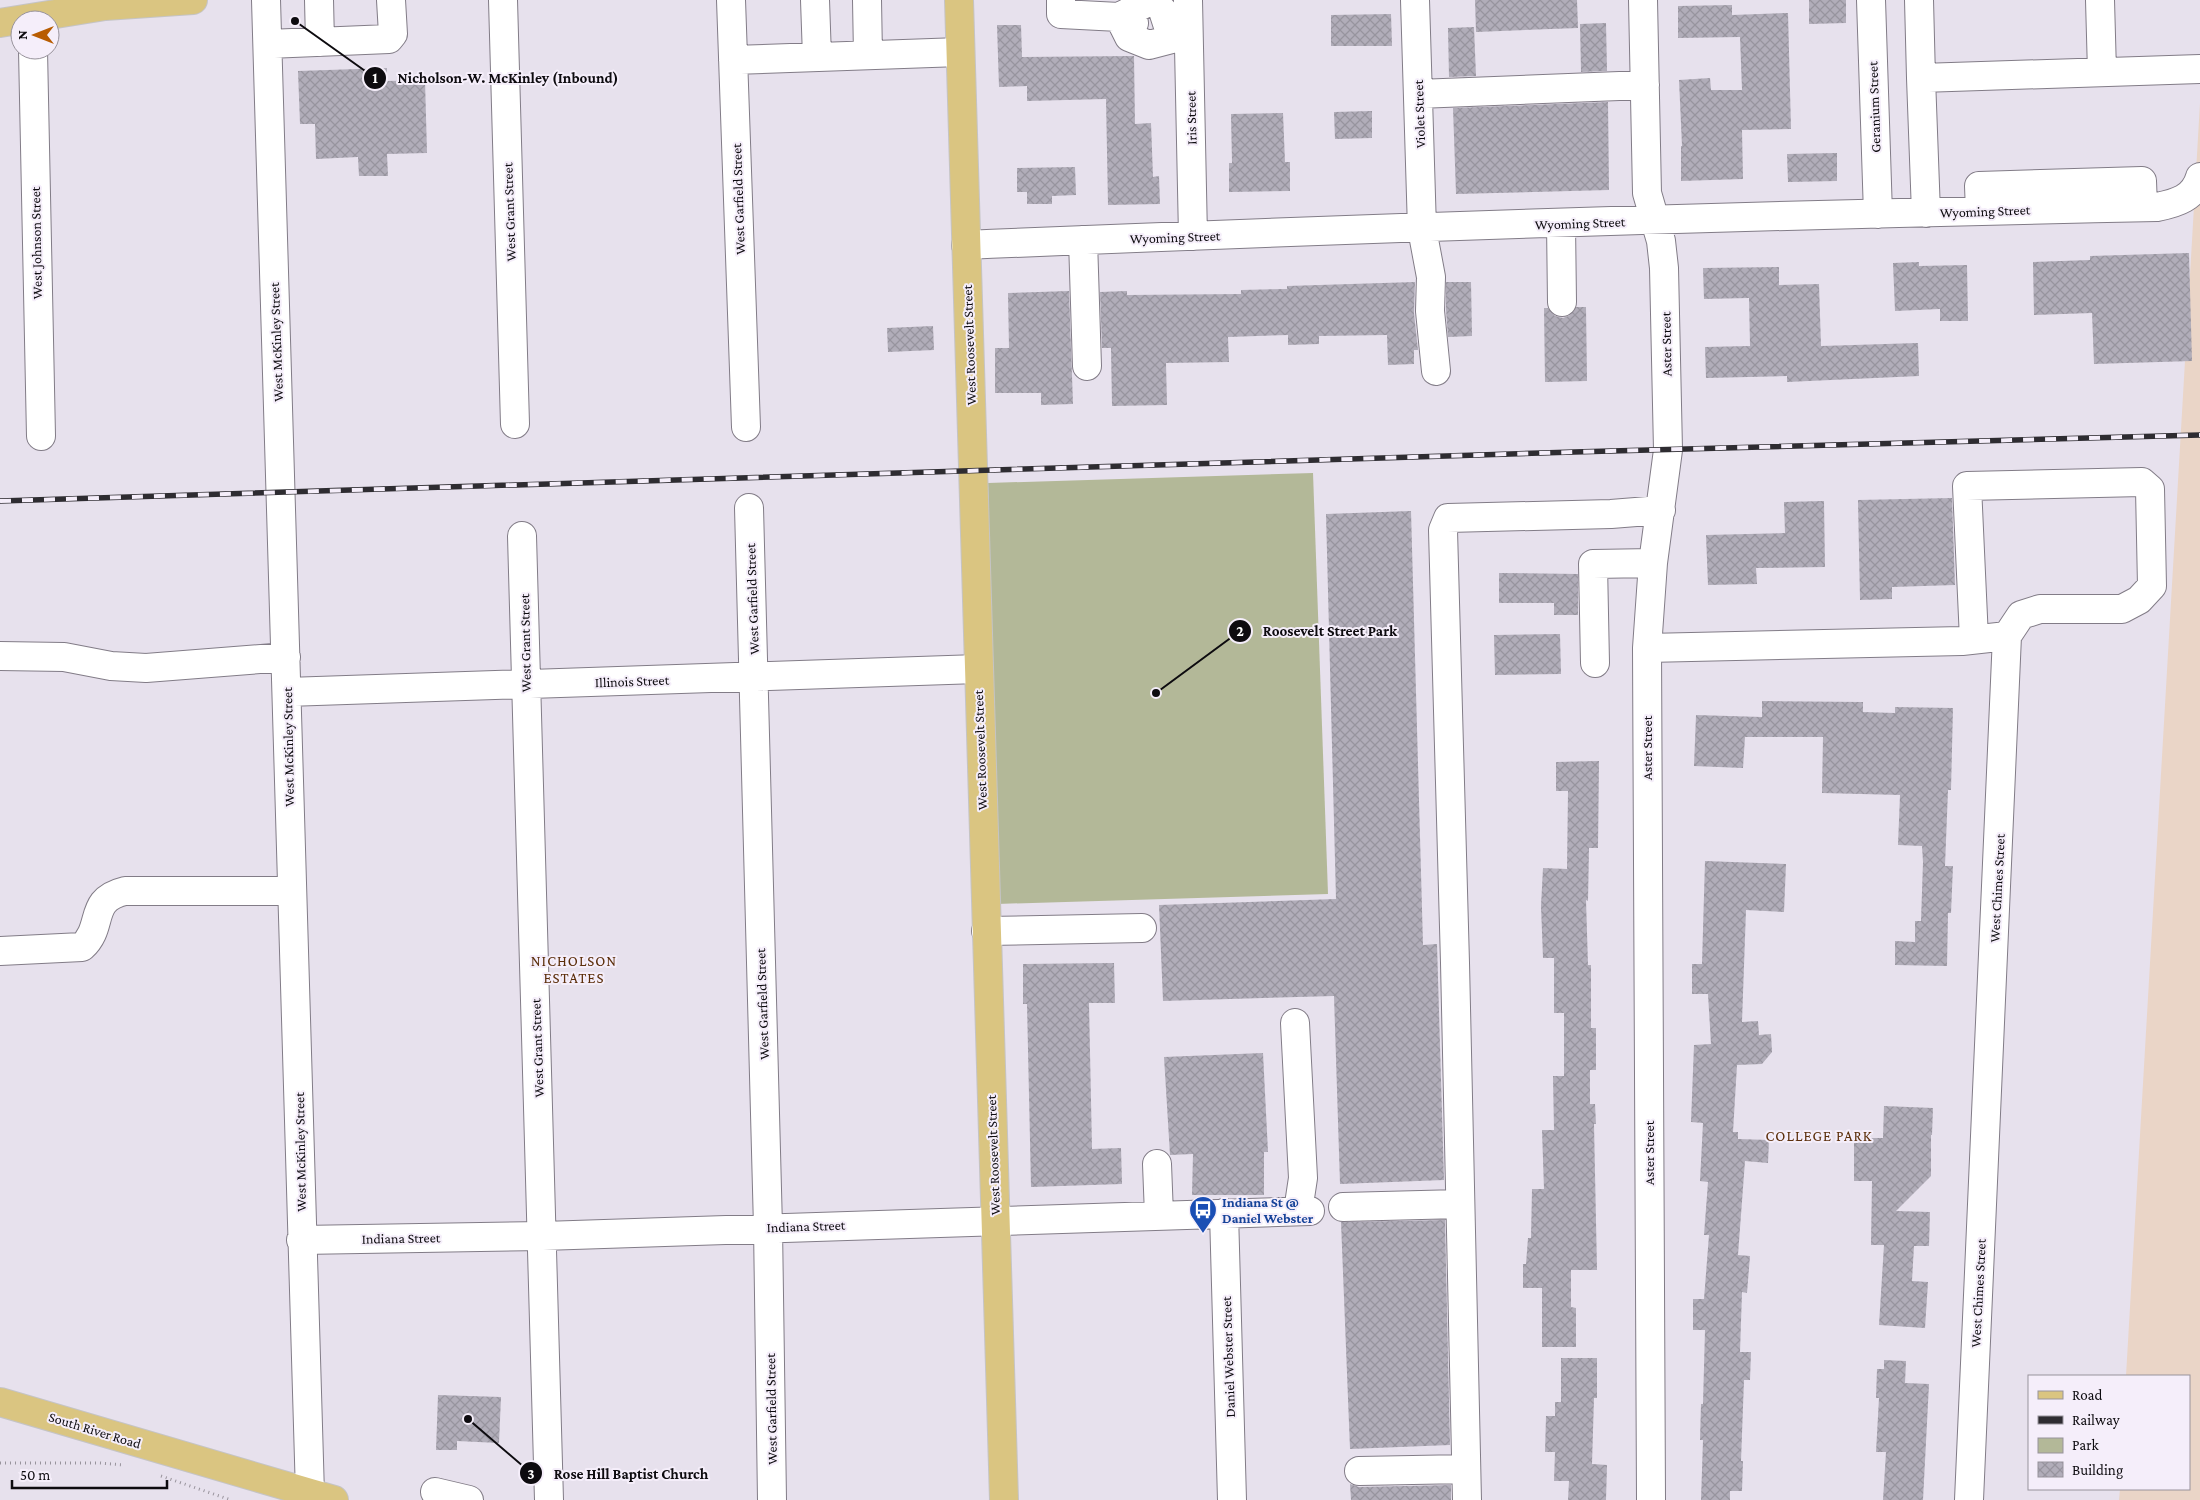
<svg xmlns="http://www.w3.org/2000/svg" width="2200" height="1500" font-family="'Crimson Pro',serif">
<defs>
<pattern id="building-cross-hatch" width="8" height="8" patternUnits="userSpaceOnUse" patternTransform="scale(1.25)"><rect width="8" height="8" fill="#b1adb9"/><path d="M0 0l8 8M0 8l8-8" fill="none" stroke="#97949e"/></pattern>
</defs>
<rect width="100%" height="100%" fill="#e7e1ed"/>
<path fill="#ead5c7" d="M 2200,103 L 2200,1500 L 2119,1500 L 2120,1489 L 2189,1489 L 2189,1376 L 2126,1376 Z"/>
<path fill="#b3b898" d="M 1313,473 L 1328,894 L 997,904 L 988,483 Z"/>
<path fill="url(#building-cross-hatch)" d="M 1475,0 L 1577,0 L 1578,28 L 1476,32 Z
M 1809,0 L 1846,0 L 1846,23 L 1809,24 Z
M 1732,5 L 1732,15 L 1788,13 L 1791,129 L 1742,130 L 1743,179 L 1681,181 L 1681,146 L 1682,146 L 1679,80 L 1710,78 L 1711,90 L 1742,90 L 1740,37 L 1678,38 L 1678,6 Z
M 1391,14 L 1392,46 L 1331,46 L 1331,15 Z
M 1606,23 L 1607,71 L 1581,72 L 1580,24 Z
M 997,25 L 1021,25 L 1022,57 L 1134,56 L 1135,124 L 1151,123 L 1153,177 L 1159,176 L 1160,204 L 1108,205 L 1106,99 L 1027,101 L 1027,86 L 999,87 Z
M 1474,27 L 1476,76 L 1449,77 L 1448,28 Z
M 387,68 L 387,81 L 425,80 L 427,153 L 387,154 L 388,176 L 359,176 L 358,157 L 316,159 L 315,124 L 300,124 L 298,71 Z
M 1608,102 L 1609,190 L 1456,194 L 1453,108 Z
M 1372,111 L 1372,138 L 1335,139 L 1334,112 Z
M 1283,113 L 1285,162 L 1290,162 L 1290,191 L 1229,192 L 1229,163 L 1232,163 L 1231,114 Z
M 1837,153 L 1837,181 L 1788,182 L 1787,154 Z
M 1075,167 L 1076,195 L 1052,196 L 1052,204 L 1027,204 L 1027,192 L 1017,192 L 1017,168 Z
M 2189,253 L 2192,361 L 2094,364 L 2092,313 L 2034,315 L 2033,262 L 2090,260 L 2090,256 Z
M 1919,262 L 1919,266 L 1967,265 L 1968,321 L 1940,321 L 1940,309 L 1895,311 L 1893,263 Z
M 1779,267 L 1779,285 L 1819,284 L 1821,346 L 1918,343 L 1919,376 L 1787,382 L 1787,376 L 1706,378 L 1705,347 L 1750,346 L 1749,298 L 1704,299 L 1703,268 Z
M 1415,282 L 1414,313 L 1418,350 L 1414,350 L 1414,364 L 1388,365 L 1387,335 L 1319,336 L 1319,344 L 1288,345 L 1288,335 L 1228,337 L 1229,362 L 1166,363 L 1167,405 L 1112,406 L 1111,348 L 1102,348 L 1100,292 L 1127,291 L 1127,295 L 1241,294 L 1241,290 L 1287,289 L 1287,286 Z
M 1446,282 L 1471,282 L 1472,336 L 1448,337 L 1446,310 Z
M 1069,291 L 1073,404 L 1041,405 L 1041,393 L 995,393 L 995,348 L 1009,348 L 1008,293 Z
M 1576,307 L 1586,307 L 1587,381 L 1545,382 L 1544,308 L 1548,308 L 1555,316 L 1563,318 L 1570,315 Z
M 933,326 L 934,350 L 888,352 L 887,328 Z
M 1952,498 L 1955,585 L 1892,587 L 1892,599 L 1860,600 L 1858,500 Z
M 1824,501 L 1825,567 L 1756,568 L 1757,584 L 1708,585 L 1706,535 L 1785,533 L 1784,502 Z
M 1411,511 L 1423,945 L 1437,944 L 1444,1180 L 1340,1184 L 1334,996 L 1163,1001 L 1159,905 L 1336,899 L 1326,514 Z
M 1499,573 L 1578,574 L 1578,615 L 1554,615 L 1554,603 L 1499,603 Z
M 1560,634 L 1561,674 L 1495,675 L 1494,635 Z
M 1762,701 L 1863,702 L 1863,712 L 1895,713 L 1895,707 L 1953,708 L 1951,790 L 1948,790 L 1945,866 L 1953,866 L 1951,913 L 1948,913 L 1947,966 L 1895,965 L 1895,941 L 1915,942 L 1915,921 L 1921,921 L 1923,862 L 1922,846 L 1898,845 L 1900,795 L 1822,793 L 1823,737 L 1745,737 L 1743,768 L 1694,766 L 1696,715 L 1762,717 Z
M 1599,761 L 1598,848 L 1589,848 L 1588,901 L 1586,900 L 1588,965 L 1591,965 L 1591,1028 L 1596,1028 L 1596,1070 L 1590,1070 L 1590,1104 L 1595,1104 L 1596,1124 L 1594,1124 L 1597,1270 L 1571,1270 L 1571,1307 L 1576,1308 L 1576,1347 L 1542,1347 L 1542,1288 L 1523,1288 L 1523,1264 L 1526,1264 L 1528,1238 L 1531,1238 L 1532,1189 L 1544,1189 L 1542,1130 L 1554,1130 L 1553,1076 L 1564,1076 L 1564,1013 L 1554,1013 L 1554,958 L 1543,958 L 1541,906 L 1543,868 L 1567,869 L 1568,791 L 1556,791 L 1556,762 Z
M 1705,861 L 1786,864 L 1784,912 L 1746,910 L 1742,1022 L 1758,1021 L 1759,1035 L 1771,1034 L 1772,1052 L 1762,1064 L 1737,1065 L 1733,1132 L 1738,1132 L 1738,1139 L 1769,1140 L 1768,1163 L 1745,1161 L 1738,1255 L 1750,1256 L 1747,1293 L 1742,1292 L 1740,1352 L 1751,1352 L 1750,1380 L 1744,1380 L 1741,1461 L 1743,1461 L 1742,1491 L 1730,1491 L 1730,1500 L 1701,1500 L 1703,1440 L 1700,1440 L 1701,1404 L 1703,1404 L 1705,1330 L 1693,1330 L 1693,1299 L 1704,1299 L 1709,1235 L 1704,1235 L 1708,1182 L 1700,1181 L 1703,1123 L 1691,1122 L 1694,1045 L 1711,1044 L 1708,994 L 1692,994 L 1692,964 L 1702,964 Z
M 1114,963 L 1115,1003 L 1089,1003 L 1092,1149 L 1121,1148 L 1122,1184 L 1031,1187 L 1027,1004 L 1023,1004 L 1023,964 Z
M 1263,1053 L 1268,1152 L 1264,1152 L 1264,1195 L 1192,1195 L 1193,1154 L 1170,1155 L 1164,1057 Z
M 1884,1106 L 1933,1108 L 1932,1135 L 1931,1135 L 1931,1176 L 1896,1211 L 1930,1212 L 1929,1246 L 1914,1246 L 1912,1281 L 1928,1282 L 1925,1328 L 1879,1325 L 1884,1245 L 1871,1245 L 1872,1181 L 1854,1181 L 1854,1138 L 1883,1138 Z
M 1445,1220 L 1450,1445 L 1350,1449 L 1341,1222 Z
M 1561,1358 L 1597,1358 L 1597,1398 L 1594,1398 L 1592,1464 L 1607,1465 L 1606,1500 L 1568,1500 L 1569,1481 L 1554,1481 L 1555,1452 L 1545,1452 L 1546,1416 L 1555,1416 L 1555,1402 L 1561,1402 Z
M 1884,1360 L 1906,1361 L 1905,1383 L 1929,1384 L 1923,1500 L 1883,1500 L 1886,1452 L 1876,1452 L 1879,1398 L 1876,1398 L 1877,1369 L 1884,1369 Z
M 438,1395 L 501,1397 L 499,1443 L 457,1441 L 457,1450 L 436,1450 Z
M 1350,1484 L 1359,1487 L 1451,1485 L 1451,1500 L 1351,1500 Z"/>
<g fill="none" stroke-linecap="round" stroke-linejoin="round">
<defs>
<path id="minor" d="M 266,0 L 310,1494
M 319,0 L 320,42
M 503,0 L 515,424
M 731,0 L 746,427
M 815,0 L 817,57
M 867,0 L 868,55
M 1061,0 L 1061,14 L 1119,17 L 1134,23
M 1188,0 L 1193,236
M 1415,0 L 1422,229 L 1431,277 L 1430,311 L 1436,371
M 1643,0 L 1647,193 L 1661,241 L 1664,268 L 1668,450 L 1653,563 L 1647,648 L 1651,1500
M 1871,0 L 1878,214
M 1919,0 L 1921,78
M 2100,0 L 2102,72
M 1146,3 L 1119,17 L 1129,37 L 1149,45 L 1172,39 L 1163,11
M 268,44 L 389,39 L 393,34 L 391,0
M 33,50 L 41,436
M 733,60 L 960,52
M 1418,94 L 1645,85
M 1980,211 L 1979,186 L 2142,181 L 2143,207
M 1926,213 L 1921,78 L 2200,69
M 1561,224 L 1562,302
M 1083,240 L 1087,366
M 966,245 C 1363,228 1760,215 2157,207 C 2177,203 2194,198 2200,177
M 749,508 L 768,1227 L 772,1500
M 522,536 L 549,1500
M 1974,639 L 1967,486 L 2142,482 L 2150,489 L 2152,586 L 2139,600 L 2122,609 L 2040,609 L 2021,615 L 2007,636
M 1647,648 L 1962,641 L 2007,636 L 1969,1500
M 0,656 L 64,657 L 111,666 L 146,668 L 286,657
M 1595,663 L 1593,564 L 1653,563
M 287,692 L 978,669
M 986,931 L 1142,928
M 0,951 L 82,947 C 105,926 87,900 125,891 L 292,891
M 1295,1023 L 1303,1178 L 1298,1211
M 1157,1164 L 1159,1215
M 1343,1207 L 1460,1204
M 1224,1213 L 1232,1500
M 301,1240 L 543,1236 L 1310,1211
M 1359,1471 L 1466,1469
M 435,1492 L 469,1500
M 1467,1500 L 1455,963 L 1443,530 L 1448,518 L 1611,514 L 1661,510"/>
<path id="major" d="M 959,0 L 1004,1500
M 0,23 L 105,6 L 193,0
M 0,1402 L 334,1500"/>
</defs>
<use href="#minor" stroke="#827c87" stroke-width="30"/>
<use href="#major" stroke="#c5c4c5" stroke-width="30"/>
<path stroke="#98939c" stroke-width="3" stroke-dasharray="1 4" stroke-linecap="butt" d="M 0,1463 L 100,1463 L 124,1465
M 161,1476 L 231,1500"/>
<use href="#minor" stroke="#fff" stroke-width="28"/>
<use href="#major" stroke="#dac581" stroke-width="28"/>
<defs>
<path id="rail" d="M 0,501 L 1574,452 L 2200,435"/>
</defs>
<use href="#rail" stroke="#2e2c31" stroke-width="5.5"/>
<use href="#rail" stroke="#f5eefa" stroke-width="4" stroke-dasharray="11" stroke-linecap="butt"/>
</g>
<defs>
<symbol id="bus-pin" viewBox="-11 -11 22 30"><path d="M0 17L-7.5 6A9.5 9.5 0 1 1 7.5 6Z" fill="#1a4fb4" stroke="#f5eefa"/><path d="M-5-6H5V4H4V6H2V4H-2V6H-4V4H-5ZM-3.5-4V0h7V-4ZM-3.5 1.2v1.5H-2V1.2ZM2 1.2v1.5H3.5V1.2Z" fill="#fff"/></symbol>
</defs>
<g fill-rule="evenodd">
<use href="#bus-pin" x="1187" y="1194" width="32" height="43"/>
</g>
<g text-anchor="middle" stroke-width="4" stroke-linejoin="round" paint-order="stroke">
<g font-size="14" fill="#0d0b0f" stroke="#f5eefa">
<text transform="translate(1874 107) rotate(-92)" y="5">Geranium Street</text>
<text transform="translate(1419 114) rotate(-92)" y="5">Violet Street</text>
<text transform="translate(1191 118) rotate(-91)" y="5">Iris Street</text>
<text transform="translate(738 199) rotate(-92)" y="5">West Garfield Street</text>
<text transform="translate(1985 211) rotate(-2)" y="5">Wyoming Street</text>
<text transform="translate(509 212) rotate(-92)" y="5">West Grant Street</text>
<text transform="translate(1580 223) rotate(-2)" y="5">Wyoming Street</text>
<text transform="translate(1175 237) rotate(-2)" y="5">Wyoming Street</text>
<text transform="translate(36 243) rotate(-91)" y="5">West Johnson Street</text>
<text transform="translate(276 342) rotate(-92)" y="5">West McKinley Street</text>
<text transform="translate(1666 344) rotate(-91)" y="5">Aster Street</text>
<text transform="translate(969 345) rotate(-92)" y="5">West Roosevelt Street</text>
<text transform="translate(752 599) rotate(-92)" y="5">West Garfield Street</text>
<text transform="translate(525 643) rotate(-91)" y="5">West Grant Street</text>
<text transform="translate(632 681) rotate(-2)" y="5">Illinois Street</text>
<text transform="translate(288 747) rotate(-91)" y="5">West McKinley Street</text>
<text transform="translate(1647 748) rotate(-90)" y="5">Aster Street</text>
<text transform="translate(980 750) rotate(-92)" y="5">West Roosevelt Street</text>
<text transform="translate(1997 888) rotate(-87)" y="5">West Chimes Street</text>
<text transform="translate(762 1004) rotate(-92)" y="5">West Garfield Street</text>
<text transform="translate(537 1048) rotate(-92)" y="5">West Grant Street</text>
<text transform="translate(300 1152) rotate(-91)" y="5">West McKinley Street</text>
<text transform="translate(1649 1153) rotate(-90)" y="5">Aster Street</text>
<text transform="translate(993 1155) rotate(-92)" y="5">West Roosevelt Street</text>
<text transform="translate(806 1226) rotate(-2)" y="5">Indiana Street</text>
<text transform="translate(401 1238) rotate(-1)" y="5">Indiana Street</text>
<text transform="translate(1978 1293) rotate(-87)" y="5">West Chimes Street</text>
<text transform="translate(1228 1357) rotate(-92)" y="5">Daniel Webster Street</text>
<text transform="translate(771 1409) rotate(-91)" y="5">West Garfield Street</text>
<text transform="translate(95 1430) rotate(17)" y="5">South River Road</text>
</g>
<g font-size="14" font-weight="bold" fill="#164399" stroke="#f5eefa" text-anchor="start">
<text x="1222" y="1207">Indiana St @<tspan x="1222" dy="16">Daniel Webster</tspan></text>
</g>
<g font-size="15" letter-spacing="1" fill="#5b2e0a" stroke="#f5eefa">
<text x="574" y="966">NICHOLSON<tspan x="574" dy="17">ESTATES</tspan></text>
<text x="1819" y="1141">COLLEGE PARK</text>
</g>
</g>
<path fill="none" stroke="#0d0b0f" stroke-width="2" d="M295 21L375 78M1156 693L1240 631M468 1419L531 1473"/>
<g fill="#0d0b0f" stroke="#f5eefa" stroke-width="2">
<circle cx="295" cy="21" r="5"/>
<circle cx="1156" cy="693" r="5"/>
<circle cx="468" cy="1419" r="5"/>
<circle cx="375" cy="78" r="12"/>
<circle cx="1240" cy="631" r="12"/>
<circle cx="531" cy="1473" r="12"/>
</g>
<g font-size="15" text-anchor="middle" font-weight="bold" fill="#fff">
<text x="375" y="83">1</text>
<text x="1240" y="636">2</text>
<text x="531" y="1479">3</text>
</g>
<g font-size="15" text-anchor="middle" font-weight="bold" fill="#0d0b0f" stroke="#f5eefa" stroke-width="4" stroke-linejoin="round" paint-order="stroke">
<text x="508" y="83">Nicholson-W. McKinley (Inbound)</text>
<text x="1330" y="636">Roosevelt Street Park</text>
<text x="631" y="1479">Rose Hill Baptist Church</text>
</g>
<rect x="2028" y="1375" width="162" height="115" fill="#f5eefa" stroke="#98939c"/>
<rect x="2038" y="1391" width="25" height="8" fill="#dac581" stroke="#98939c"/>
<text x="2072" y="1400" font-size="15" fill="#0d0b0f">Road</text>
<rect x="2038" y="1416" width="25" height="8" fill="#2e2c31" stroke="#98939c"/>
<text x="2072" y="1425" font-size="15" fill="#0d0b0f">Railway</text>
<rect x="2038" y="1438" width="25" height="15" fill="#b3b898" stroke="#98939c"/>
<text x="2072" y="1450" font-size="15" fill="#0d0b0f">Park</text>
<rect x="2038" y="1462" width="25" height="15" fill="url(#building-cross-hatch)" stroke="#98939c"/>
<text x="2072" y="1475" font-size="15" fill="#0d0b0f">Building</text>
<g transform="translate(35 35) rotate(270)"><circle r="24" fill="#f5eefa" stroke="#98939c"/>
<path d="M0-4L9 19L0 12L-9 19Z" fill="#b85c02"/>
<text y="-8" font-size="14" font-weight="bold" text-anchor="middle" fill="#0d0b0f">N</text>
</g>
<path d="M12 1480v8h155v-8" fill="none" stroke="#0d0b0f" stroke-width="2.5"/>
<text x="20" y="1480" font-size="15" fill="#0d0b0f" stroke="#f5eefa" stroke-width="4" paint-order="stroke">50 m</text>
</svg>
